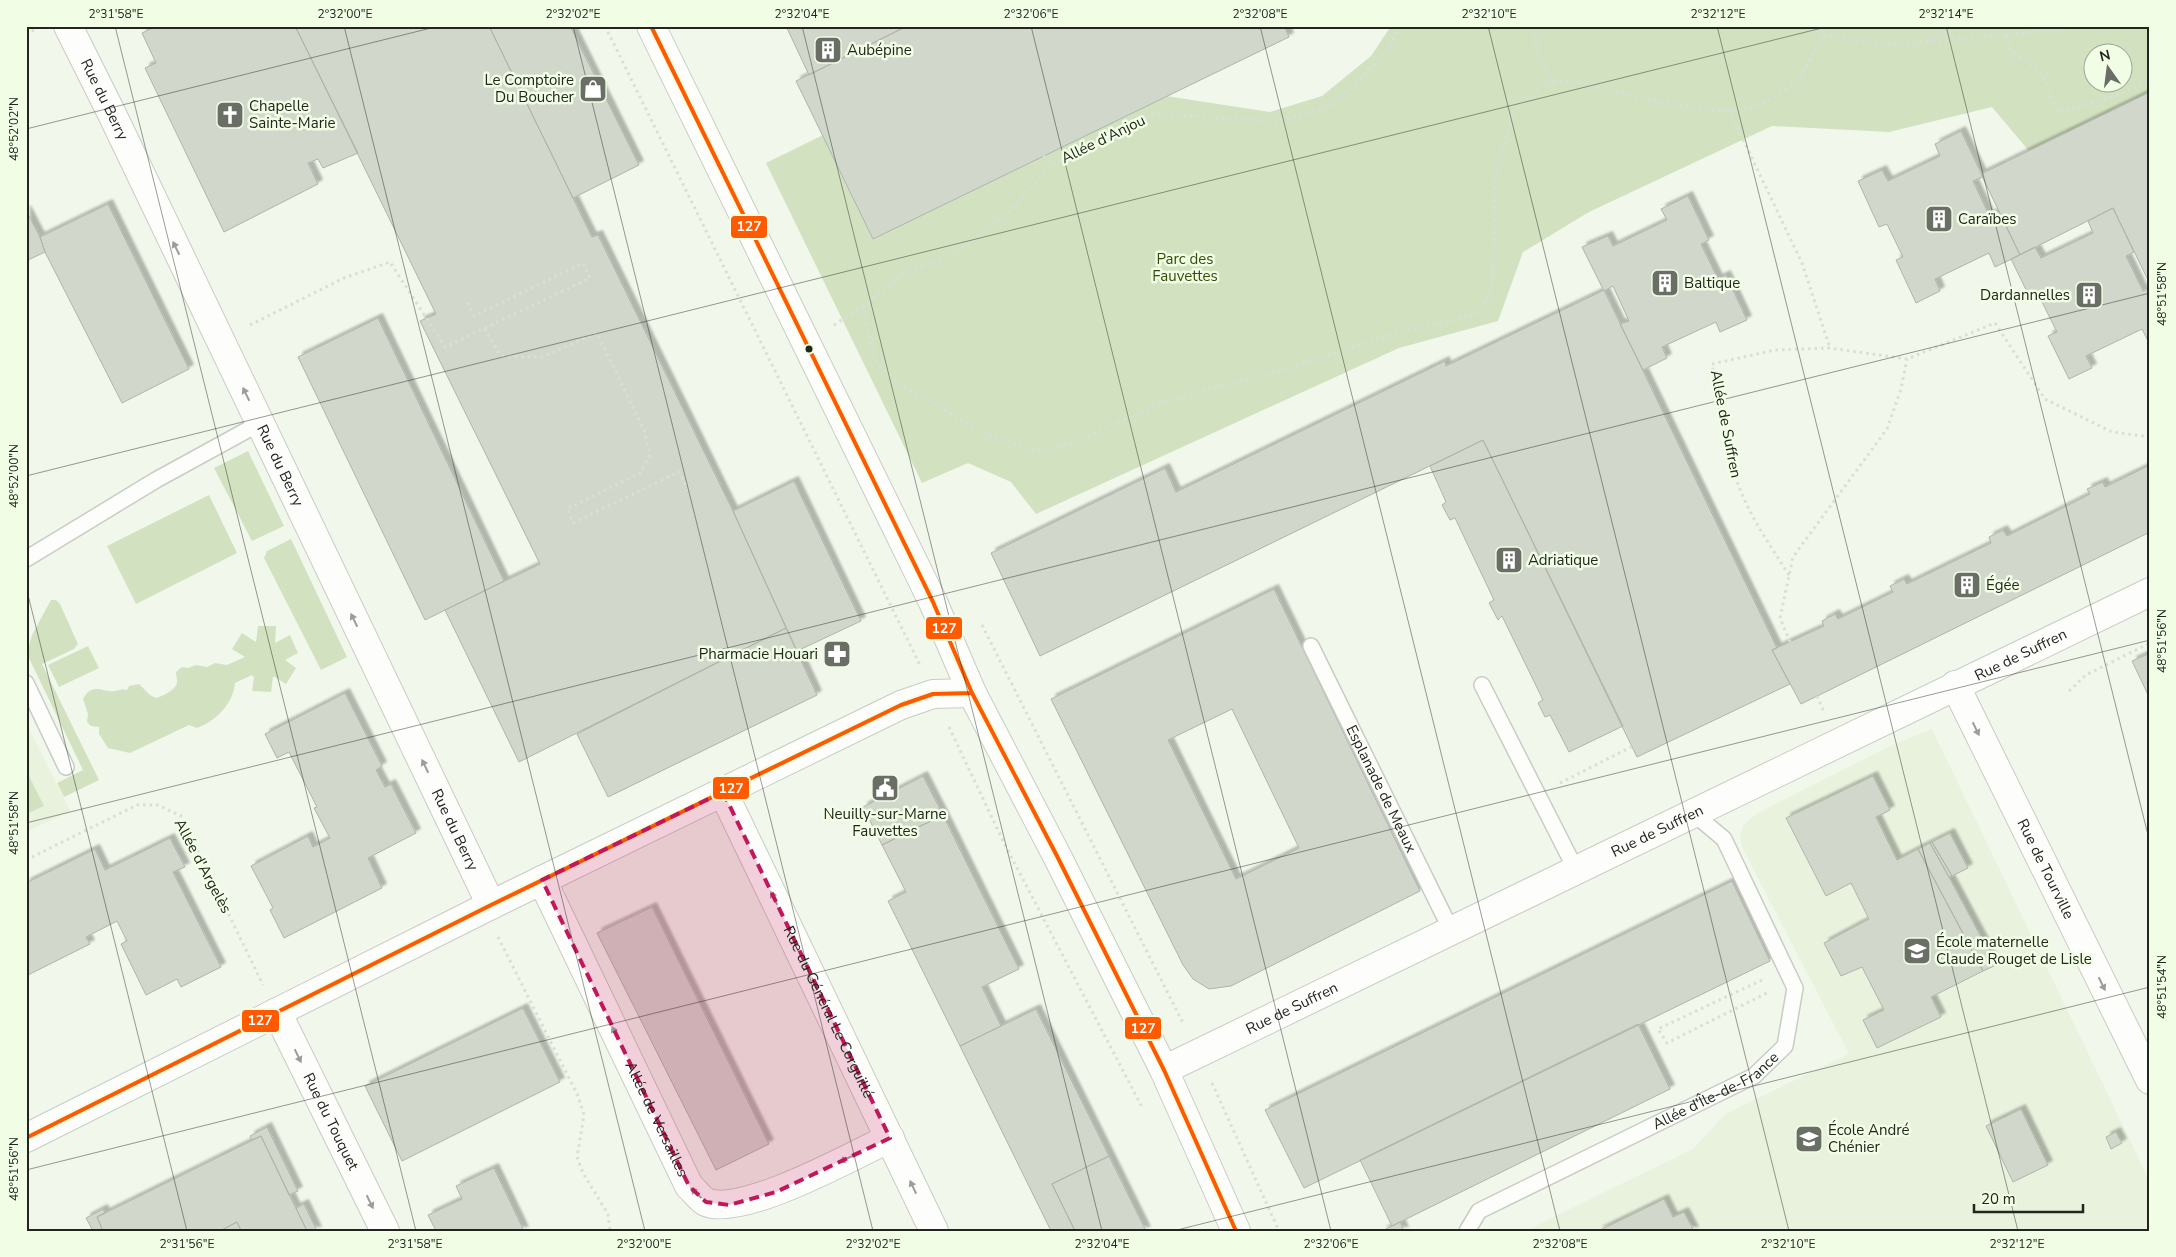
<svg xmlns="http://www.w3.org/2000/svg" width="2176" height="1257" font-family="'Nunito Sans',sans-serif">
<defs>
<filter id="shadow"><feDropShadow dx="4.5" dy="-4.5" stdDeviation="1" flood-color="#0004"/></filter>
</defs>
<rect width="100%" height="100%" fill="#f1f7eb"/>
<path fill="#e8f2dd" d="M 26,723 L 70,811 L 26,832 Z
M 1932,729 L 2150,1182 L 2150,1231 L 1525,1231 L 1693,1149 L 1725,1114 L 1849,1054 L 1742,847 L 1740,835 L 1744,824 L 1758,813 L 1892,745 Z"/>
<path fill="#d2e2c0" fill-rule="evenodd" d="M 1213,26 L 1284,26 L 1289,37 L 1166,96 L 1270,112 L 1322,96 L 1371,56 L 1391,26 L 2150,26 L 2150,121 L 2041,175 L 2029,151 L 1992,107 L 1889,132 L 1772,126 L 1589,212 L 1523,252 L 1498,321 L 1399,348 L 1036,514 L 1011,482 L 968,463 L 922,483 L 766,163 L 823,135 L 947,203 L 1165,96 ZM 2094,52 L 2124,52 L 2124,82 L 2094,82 Z
M 248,451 L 284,526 L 252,541 L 214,468 Z
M 209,495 L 237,553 L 136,604 L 107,546 Z
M 291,539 L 347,657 L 321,670 L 264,558 L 267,551 Z
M 51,600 L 56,600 L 60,604 L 78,644 L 74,649 L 42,664 L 99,780 L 64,797 L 57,783 L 83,770 L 27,654 L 32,635 Z
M 258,626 L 276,626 L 275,643 L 290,635 L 298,653 L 285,660 L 296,668 L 286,684 L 275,677 L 273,677 L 271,692 L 252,691 L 254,677 L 252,675 L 235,683 C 233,704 216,721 197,728 L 189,725 L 130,753 L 108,748 L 99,734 L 99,727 L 91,726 L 87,722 L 88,714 L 83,699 C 92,681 104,693 115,691 C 120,690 121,688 127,690 L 129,686 L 139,684 L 150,695 L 156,698 C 163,696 178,689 177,681 C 177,678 176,675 176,672 L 182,667 L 188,668 L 196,665 L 207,667 L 215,663 L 227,665 L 245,657 L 232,649 L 242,633 L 256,642 Z
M 88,646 L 99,668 L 59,687 L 48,665 Z
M 26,770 L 44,806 L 26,814 Z"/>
<path fill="#d2d7cc" stroke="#b0b4ab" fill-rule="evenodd" filter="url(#shadow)" d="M 156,26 L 295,26 L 358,153 L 323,168 L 318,159 L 308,163 L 318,184 L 224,232 L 145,68 L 156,63 L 142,33 Z
M 295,26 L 489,26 L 592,237 L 598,235 L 733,511 L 786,628 L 519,762 L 445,610 L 540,564 L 420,321 L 436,314 Z
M 489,26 L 570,26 L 639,165 L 573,198 Z
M 786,26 L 907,26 L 809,75 Z
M 907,26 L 1284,26 L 1289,37 L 873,239 L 796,81 Z
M 2150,92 L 2150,284 L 2113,208 L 2020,255 L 1981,174 Z
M 1961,131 L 1983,177 L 1973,181 L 1989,215 L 1999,211 L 2020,255 L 1995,267 L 1989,253 L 1935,279 L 1940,291 L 1916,303 L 1896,260 L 1903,257 L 1887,224 L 1879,227 L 1858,181 L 1882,170 L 1888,181 L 1940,156 L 1935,144 Z
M 1688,196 L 1709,240 L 1701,244 L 1718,279 L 1726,275 L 1747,320 L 1720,332 L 1716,322 L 1662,347 L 1667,358 L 1643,370 L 1620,324 L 1629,321 L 1613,286 L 1604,291 L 1582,247 L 1608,236 L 1613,246 L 1667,220 L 1661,209 Z
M 108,204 L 189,369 L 122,403 L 45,252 L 40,237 Z
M 2113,208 L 2134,252 L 2126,256 L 2143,291 L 2150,288 L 2150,340 L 2148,341 L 2142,329 L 2086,356 L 2092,368 L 2069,379 L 2048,336 L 2057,332 L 2040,298 L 2032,302 L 2011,259 L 2035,247 L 2041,258 L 2093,233 L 2088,221 Z
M 26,210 L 40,237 L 45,252 L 26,261 Z
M 1604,290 L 1777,648 L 1772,650 L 1790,684 L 1637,757 L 1483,440 L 1040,656 L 991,553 L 1165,468 L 1176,492 L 1445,361 L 1446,366 Z
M 378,318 L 504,581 L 425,620 L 298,357 Z
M 1483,440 L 1623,726 L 1569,752 L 1550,715 L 1545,717 L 1538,703 L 1543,700 L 1502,616 L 1498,620 L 1489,603 L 1494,600 L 1455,518 L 1450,520 L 1442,505 L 1446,502 L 1430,466 Z
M 2150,465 L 2150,532 L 1801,704 L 1772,650 L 1824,626 L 1822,621 L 1835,614 L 1838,619 L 1893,592 L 1890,586 L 1904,579 L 1907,584 L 1991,543 L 1989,537 L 2003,530 L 2007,536 L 2090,494 L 2087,489 L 2103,482 L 2105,487 Z
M 794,481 L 861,621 L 797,651 L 733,511 Z
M 1274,589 L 1420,891 L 1231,986 L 1209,989 L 1193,979 L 1183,965 L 1051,699 ZM 1232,709 L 1299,848 L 1236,879 L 1168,740 Z
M 786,628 L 817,695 L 608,797 L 577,734 Z
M 2150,653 L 2150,699 L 2132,661 Z
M 345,693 L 382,766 L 376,770 L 385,787 L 391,784 L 416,833 L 368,858 L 382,888 L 284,938 L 270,910 L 273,908 L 251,866 L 308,836 L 313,847 L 330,838 L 314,808 L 317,807 L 289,752 L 277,758 L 265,734 Z
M 923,776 L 943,815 L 882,845 L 863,807 Z
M 1873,776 L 1890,810 L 1876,817 L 1897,860 L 1918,849 L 1983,971 L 1931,997 L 1941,1017 L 1877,1048 L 1863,1020 L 1884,1010 L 1862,967 L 1841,976 L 1824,943 L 1869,919 L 1851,883 L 1826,896 L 1786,818 Z
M 943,815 L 1019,969 L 982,987 L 1001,1026 L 960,1046 L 888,901 L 906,892 L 882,845 Z
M 1950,833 L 1968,868 L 1952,876 L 1932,842 Z
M 170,838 L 185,867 L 173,872 L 221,967 L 181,987 L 177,979 L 146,995 L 121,944 L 127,941 L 117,921 L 86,937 L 90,944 L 26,976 L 26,883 L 95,849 L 105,870 Z
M 1932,842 L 1952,876 L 1949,877 L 1930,843 Z
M 1930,843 L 1949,877 L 1996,965 L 1983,971 L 1918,849 Z
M 1732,881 L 1770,961 L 1304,1188 L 1265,1110 Z
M 652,907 L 769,1144 L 716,1170 L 597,933 Z
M 523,1008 L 560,1082 L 402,1161 L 365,1086 Z
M 1036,1009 L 1109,1156 L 1052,1184 L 1075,1231 L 1051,1231 L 960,1046 Z
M 1638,1024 L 1670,1089 L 1392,1226 L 1360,1160 Z
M 2021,1109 L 2048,1165 L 2013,1182 L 1986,1126 Z
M 267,1127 L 298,1191 L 289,1195 L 261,1136 L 252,1140 L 250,1136 Z
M 2116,1132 L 2122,1143 L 2111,1149 L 2106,1137 Z
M 261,1136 L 307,1231 L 241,1231 L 237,1222 L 220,1231 L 103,1231 L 97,1217 Z
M 1109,1156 L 1146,1231 L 1075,1231 L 1052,1184 Z
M 494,1168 L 524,1231 L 436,1231 L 428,1215 L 462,1199 L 456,1186 Z
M 1664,1199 L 1673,1217 L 1684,1212 L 1694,1231 L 1598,1231 Z
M 304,1204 L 317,1231 L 307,1231 L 296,1208 Z
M 103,1209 L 105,1213 L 97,1217 L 103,1231 L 93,1231 L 86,1218 Z
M 237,1222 L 241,1230 L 238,1231 L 220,1231 Z
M 1400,1222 L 1404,1231 L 1382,1231 Z"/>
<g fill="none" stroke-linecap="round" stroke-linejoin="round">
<defs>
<g id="lane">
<path d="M 26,559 L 156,480 L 260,423"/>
<path id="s1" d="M 1311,646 L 1451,930"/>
<path d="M 26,683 L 66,767"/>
<path d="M 1482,685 L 1576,870"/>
<path id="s2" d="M 1467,1231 L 1479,1211 L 1754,1076 L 1785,1046 L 1795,988 L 1724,839 L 1693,813"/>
</g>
<g id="street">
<path id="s3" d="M 68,26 L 111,112 L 491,905"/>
<path id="s4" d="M 1955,685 L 2150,1080"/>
<path id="s5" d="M 723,792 L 934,1231"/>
<path id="s6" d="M 542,880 L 689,1186 C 694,1190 700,1199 706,1202 C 741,1218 854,1155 890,1138"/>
<path id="s7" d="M 277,1012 L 385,1231"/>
<path id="s8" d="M 1164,1070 L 2150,592"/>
<path d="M 26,1138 L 491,905 L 901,705 L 933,694 L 972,693"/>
</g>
<path id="secondary" d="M 651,26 L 933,602 L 972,693 L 1057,856 L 1164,1070 L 1236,1231"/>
</defs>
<use href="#lane" stroke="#c8cdc3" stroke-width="18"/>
<use href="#street" stroke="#c8cdc3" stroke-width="30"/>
<use href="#secondary" stroke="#c8cdc3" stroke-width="30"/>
<path stroke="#dbddd9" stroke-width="3" stroke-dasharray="2.5 4" stroke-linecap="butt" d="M 605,26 L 920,665
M 1399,26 L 1392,43 L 1363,76 L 1328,108 L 1275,121 L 1154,114 L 1053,164 L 1011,210 L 976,239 L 942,259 L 907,271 L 862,307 L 876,362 L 905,388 L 986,434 L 1037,452 L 1076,442 L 1156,405 L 1198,392 L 1288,369 L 1399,331 L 1450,322 L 1482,311 L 1493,283 L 1495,177 L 1514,112 L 1542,84 L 1573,80 L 1649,100 L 1708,110 L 1729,110 L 1758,106 L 1799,81 L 1823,35 L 1820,26
M 1534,26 L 1537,50 L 1552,83
M 26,34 L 36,29
M 1823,35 L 1883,45 L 1919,43 L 1963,26
M 2006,35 L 2011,50 L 2042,74 L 2057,111 L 2065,111 L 2114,96 L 2150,80
M 1919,43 L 2095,26
M 1729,110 L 1802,263 L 1830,348
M 1043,156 L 1053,164
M 250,325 L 344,278 L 390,262 L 445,347 L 590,278 L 583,263 L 474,316 L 466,299
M 834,325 L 862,307
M 484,329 L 501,356 L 542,357 L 597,333 L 644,430 L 650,455 L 640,473 L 567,509 L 573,523 L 679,472 L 688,490
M 1789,575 C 1770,545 1748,514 1737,481 C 1725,444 1719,403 1712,364 L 1775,350 L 1830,348 L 1907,359 L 1995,323 L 2045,399 L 2112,432 L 2150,437
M 982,625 L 1183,1023
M 1790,642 L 1780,618 L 1793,557 L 1887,429 L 1901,389 L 1907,359
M 2069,691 L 2086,675 L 2150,643
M 1817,696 L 1825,714
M 949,727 L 1004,843 L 1143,1109
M 1560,783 L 1633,746
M 26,860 L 137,805 L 158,805 L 181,816 L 263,985
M 498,937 L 578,1096 L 584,1115 L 577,1157 L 583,1173 L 608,1214 L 610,1231
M 1762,980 L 1658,1029 L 1667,1043 L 1767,993
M 1212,1083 L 1279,1231"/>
<use href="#lane" stroke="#fdfefc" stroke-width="15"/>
<use href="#street" stroke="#fdfefc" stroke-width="28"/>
<use href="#secondary" stroke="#fdfefc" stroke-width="28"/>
<defs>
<path id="bus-1" d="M 651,26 L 933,602 L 972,693 L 1057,856 L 1164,1070 L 1236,1231
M 26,1138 L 491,905 L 901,705 L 933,694 L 972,693"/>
</defs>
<use href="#bus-1" stroke="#f1fde5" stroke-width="8"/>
<use href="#bus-1" stroke="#ff5a00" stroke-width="4"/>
</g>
<defs><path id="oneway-solid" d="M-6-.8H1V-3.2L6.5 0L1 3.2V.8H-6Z" transform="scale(1.25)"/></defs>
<g fill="#9a9d98">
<use href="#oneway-solid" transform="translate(176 248) rotate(-116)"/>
<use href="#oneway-solid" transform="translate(246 394) rotate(-116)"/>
<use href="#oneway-solid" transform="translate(354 620) rotate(-116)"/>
<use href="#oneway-solid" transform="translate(1976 729) rotate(64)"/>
<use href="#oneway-solid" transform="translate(425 766) rotate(-116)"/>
<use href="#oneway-solid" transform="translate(774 898) rotate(-116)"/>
<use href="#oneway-solid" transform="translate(2102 984) rotate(64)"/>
<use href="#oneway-solid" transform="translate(615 1033) rotate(-116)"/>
<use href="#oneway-solid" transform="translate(298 1056) rotate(64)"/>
<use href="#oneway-solid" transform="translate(846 1159) rotate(155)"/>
<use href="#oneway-solid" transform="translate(913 1187) rotate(-115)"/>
<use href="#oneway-solid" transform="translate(696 1193) rotate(-137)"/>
<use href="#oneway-solid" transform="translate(370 1202) rotate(64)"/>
</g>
<path fill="#c2185b" fill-opacity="0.2" stroke="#c2185b" stroke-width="4" stroke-dasharray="10 6" stroke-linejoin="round" d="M 723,792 L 890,1138 L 776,1192 L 729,1205 L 706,1202 L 689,1186 L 542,880 Z"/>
<path fill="none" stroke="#22261d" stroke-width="1" stroke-opacity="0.45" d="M 115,26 L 416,1231M 344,26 L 645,1231M 573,26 L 873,1231M 802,26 L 1102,1231M 1031,26 L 1331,1231M 1260,26 L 1560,1231M 1488,26 L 1789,1231M 1717,26 L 2018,1231M 1946,26 L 2150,843M 26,129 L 439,26M 26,476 L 1830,26M 26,587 L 187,1231M 26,823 L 2150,293M 26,1170 L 2150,640M 1173,1231 L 2150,987"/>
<defs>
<symbol id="building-square" viewBox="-11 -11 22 22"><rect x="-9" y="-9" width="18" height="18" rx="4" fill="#6a6f65" stroke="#f1fde5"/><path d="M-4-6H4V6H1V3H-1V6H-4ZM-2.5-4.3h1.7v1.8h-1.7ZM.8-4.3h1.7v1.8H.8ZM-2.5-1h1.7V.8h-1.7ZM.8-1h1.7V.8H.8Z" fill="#fff"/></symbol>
<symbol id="shop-square" viewBox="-11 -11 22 22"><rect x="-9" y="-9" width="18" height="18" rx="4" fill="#6a6f65" stroke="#f1fde5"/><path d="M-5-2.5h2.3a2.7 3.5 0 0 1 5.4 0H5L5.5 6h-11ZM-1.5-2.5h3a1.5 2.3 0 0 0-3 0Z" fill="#fff"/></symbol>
<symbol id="church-square" viewBox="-11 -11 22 22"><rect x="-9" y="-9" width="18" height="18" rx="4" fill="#6a6f65" stroke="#f1fde5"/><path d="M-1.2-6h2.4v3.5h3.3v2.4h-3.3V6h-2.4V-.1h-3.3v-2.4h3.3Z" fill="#fff"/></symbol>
<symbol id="pharmacy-square" viewBox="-11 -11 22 22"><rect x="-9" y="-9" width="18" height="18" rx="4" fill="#6a6f65" stroke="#f1fde5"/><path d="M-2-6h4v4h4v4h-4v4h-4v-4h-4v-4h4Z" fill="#fff"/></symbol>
<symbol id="civic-square" viewBox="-11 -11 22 22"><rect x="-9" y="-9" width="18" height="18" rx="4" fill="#6a6f65" stroke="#f1fde5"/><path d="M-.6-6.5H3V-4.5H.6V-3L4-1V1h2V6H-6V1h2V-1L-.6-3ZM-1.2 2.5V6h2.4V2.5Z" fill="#fff"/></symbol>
<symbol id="school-square" viewBox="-11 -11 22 22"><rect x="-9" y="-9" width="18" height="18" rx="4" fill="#6a6f65" stroke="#f1fde5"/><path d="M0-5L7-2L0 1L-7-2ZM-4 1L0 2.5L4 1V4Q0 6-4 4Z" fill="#fff"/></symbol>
</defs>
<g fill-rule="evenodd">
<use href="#building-square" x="812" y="34" width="32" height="32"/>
<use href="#shop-square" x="577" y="73" width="32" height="32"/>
<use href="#church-square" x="214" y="99" width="32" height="32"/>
<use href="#building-square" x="1923" y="203" width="32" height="32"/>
<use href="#building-square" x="1649" y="267" width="32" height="32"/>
<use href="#building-square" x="2073" y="279" width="32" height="32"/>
<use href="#building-square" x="1493" y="544" width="32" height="32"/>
<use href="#building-square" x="1951" y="569" width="32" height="32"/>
<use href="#pharmacy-square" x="821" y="638" width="32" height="32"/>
<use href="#civic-square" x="869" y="772" width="32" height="32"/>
<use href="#school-square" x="1901" y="935" width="32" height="32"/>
<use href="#school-square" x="1793" y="1123" width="32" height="32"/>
</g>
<circle fill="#22261d" stroke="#f1fde5" stroke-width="2" cx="809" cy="349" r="4.5"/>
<g text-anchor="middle" stroke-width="5" stroke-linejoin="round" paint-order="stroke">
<g font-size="15" fill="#22261d" stroke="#f1fde5" text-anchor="start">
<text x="847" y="55">Aubépine</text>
<text x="574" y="85" text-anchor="end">Le Comptoire<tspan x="574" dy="17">Du Boucher</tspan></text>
<text x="249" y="111">Chapelle<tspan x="249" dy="17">Sainte-Marie</tspan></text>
<text x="1958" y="224">Caraïbes</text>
<text x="1684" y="288">Baltique</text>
<text x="2070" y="300" text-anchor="end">Dardannelles</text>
<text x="1528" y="565">Adriatique</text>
<text x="1986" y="590">Égée</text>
<text x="818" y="659" text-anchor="end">Pharmacie Houari</text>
<text x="885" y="819" text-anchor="middle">Neuilly-sur-Marne<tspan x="885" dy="17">Fauvettes</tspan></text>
<text x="1936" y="947">École maternelle<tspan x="1936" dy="17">Claude Rouget de Lisle</tspan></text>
<text x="1828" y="1135">École André<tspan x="1828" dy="17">Chénier</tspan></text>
</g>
<g font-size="15" fill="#22261d" stroke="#f1fde5">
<text dy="5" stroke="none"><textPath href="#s3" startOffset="82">Rue du Berry</textPath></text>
<text transform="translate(1103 139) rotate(-26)" y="5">Allée d'Anjou</text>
<text transform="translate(1726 424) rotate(79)" y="5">Allée de Suffren</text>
<text dy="5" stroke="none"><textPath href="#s3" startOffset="488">Rue du Berry</textPath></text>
<text dy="5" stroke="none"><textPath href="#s8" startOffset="952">Rue de Suffren</textPath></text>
<text dy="5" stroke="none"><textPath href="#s1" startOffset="159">Esplanade de Meaux</textPath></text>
<text dy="5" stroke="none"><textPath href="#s3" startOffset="892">Rue du Berry</textPath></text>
<text dy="5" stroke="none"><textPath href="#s8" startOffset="548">Rue de Suffren</textPath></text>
<text transform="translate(203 866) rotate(62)" y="5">Allée d'Argelès</text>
<text dy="5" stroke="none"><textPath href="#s4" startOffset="205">Rue de Tourville</textPath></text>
<text dy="5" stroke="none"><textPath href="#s8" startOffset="142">Rue de Suffren</textPath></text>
<text dy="5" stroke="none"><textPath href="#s5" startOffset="244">Rue du Général Le Corguillé</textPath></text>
<text dy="5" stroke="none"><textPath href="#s2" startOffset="289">Allée d'Île-de-France</textPath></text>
<text dy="5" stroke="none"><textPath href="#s6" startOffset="265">Allée de Versailles</textPath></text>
<text dy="5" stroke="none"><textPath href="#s7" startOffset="122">Rue du Touquet</textPath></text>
</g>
<g font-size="15" fill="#344d06" stroke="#f1fde5">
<text x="1185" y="264">Parc des<tspan x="1185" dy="17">Fauvettes</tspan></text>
</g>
</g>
<g stroke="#f1fde5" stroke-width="2">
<rect x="730" y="215" width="38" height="24" rx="5" fill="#ff5a00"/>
<rect x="925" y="616" width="38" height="24" rx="5" fill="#ff5a00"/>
<rect x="712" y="776" width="38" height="24" rx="5" fill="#ff5a00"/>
<rect x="241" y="1009" width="39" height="24" rx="5" fill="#ff5a00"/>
<rect x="1124" y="1016" width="38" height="24" rx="5" fill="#ff5a00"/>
</g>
<g font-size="14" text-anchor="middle" font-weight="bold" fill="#fff">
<text x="749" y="231">127</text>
<text x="944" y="633">127</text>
<text x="731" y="793">127</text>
<text x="260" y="1025">127</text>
<text x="1143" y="1033">127</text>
</g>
<rect width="2176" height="1257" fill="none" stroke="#f1fde5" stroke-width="55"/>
<g transform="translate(2108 68) rotate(346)"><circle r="24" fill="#f1fde5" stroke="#9ea795"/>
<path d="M0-4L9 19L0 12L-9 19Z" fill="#6a6f65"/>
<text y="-8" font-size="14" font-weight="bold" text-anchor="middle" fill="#22261d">N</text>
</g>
<path d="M1974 1204v8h109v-8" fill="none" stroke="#22261d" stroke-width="2.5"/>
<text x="1981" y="1204" font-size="15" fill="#22261d" stroke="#f1fde5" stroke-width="4" paint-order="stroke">20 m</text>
<rect x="28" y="28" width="2120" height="1202" fill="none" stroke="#22261d" stroke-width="2"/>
<g font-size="12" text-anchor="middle" fill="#22261d">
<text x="116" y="18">2°31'58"E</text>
<text x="345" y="18">2°32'00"E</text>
<text x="573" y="18">2°32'02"E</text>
<text x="802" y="18">2°32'04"E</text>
<text x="1031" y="18">2°32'06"E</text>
<text x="1260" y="18">2°32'08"E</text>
<text x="1489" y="18">2°32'10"E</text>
<text x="1718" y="18">2°32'12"E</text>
<text x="1946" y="18">2°32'14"E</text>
<text transform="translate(14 129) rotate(-90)" y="4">48°52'02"N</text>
<text transform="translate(2162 294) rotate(-90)" y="4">48°51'58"N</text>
<text transform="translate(14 476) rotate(-90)" y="4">48°52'00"N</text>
<text transform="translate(2162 641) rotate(-90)" y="4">48°51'56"N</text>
<text transform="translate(14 823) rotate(-90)" y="4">48°51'58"N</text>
<text transform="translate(2162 987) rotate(-90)" y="4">48°51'54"N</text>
<text transform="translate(14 1169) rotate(-90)" y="4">48°51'56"N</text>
<text x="187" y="1248">2°31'56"E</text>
<text x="415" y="1248">2°31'58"E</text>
<text x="644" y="1248">2°32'00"E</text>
<text x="873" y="1248">2°32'02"E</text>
<text x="1102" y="1248">2°32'04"E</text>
<text x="1331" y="1248">2°32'06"E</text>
<text x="1560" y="1248">2°32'08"E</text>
<text x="1788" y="1248">2°32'10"E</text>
<text x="2017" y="1248">2°32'12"E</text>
</g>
</svg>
